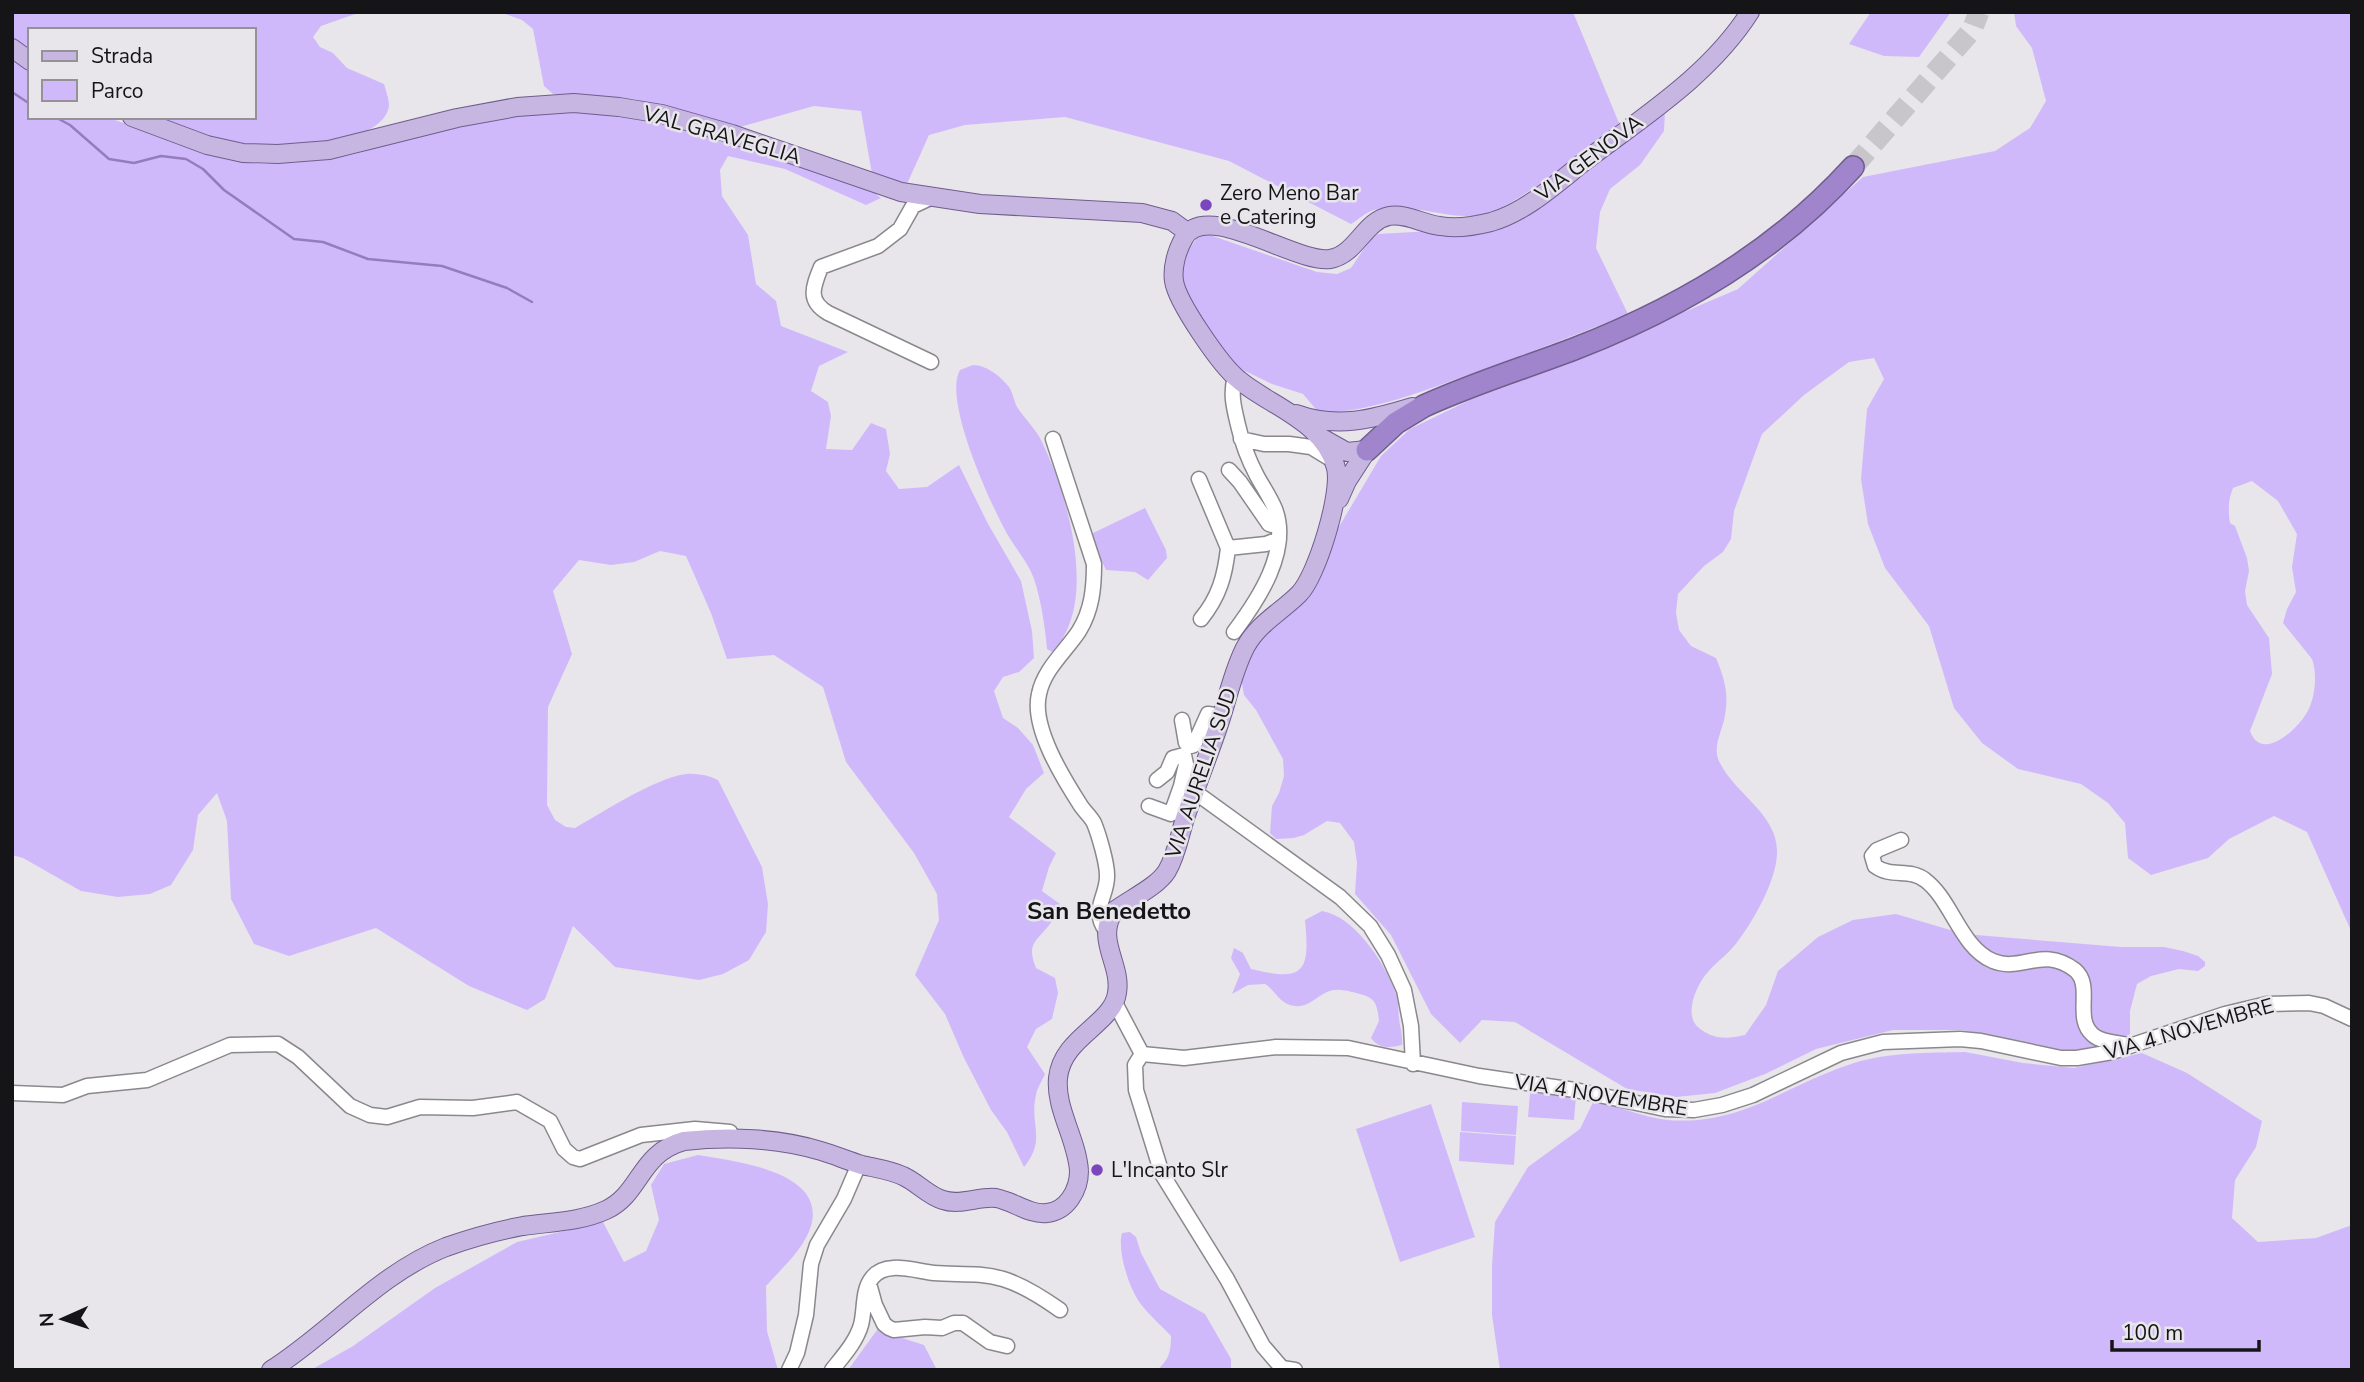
<svg xmlns="http://www.w3.org/2000/svg" width="2364" height="1382" font-family="'Nunito Sans',sans-serif">
<rect width="100%" height="100%" fill="#e8e6eb"/>
<path fill="#d0b9fa" fill-rule="evenodd" d="M 12,12 L 361,12 L 321,26 L 313,37 L 320,47 L 333,53 L 347,68 L 384,84 C 386,91 389,99 389,105 C 385,146 281,148 252,144 C 218,141 184,131 153,117 L 254,117 L 254,30 L 30,30 L 30,51 L 12,37 Z
M 500,12 L 1573,12 L 1619,123 C 1587,147 1516,209 1481,215 C 1446,221 1408,200 1374,210 C 1366,212 1358,220 1351,224 L 1229,161 L 1065,117 L 965,125 L 929,135 L 907,184 L 872,174 L 861,111 L 814,106 L 740,127 L 634,99 L 553,94 L 544,86 L 533,29 L 522,20 Z
M 1871,12 L 1951,12 L 1919,57 L 1884,56 L 1849,44 Z
M 2014,12 L 2352,12 L 2352,933 L 2307,832 L 2274,816 L 2229,839 L 2208,858 L 2151,875 L 2128,858 L 2125,823 L 2108,803 L 2081,784 L 2018,769 L 1982,743 L 1954,708 L 1929,626 L 1885,568 L 1868,524 L 1861,479 L 1867,409 L 1884,379 L 1874,358 L 1849,362 L 1804,395 L 1762,434 L 1734,511 L 1731,539 L 1723,552 L 1704,566 L 1678,594 L 1676,613 L 1679,630 L 1691,646 L 1716,658 C 1724,677 1729,693 1725,715 C 1723,730 1712,746 1719,761 C 1734,794 1779,814 1777,854 C 1776,881 1754,920 1738,941 C 1730,953 1717,961 1708,972 C 1696,985 1683,1016 1699,1028 C 1714,1040 1727,1039 1745,1035 L 1766,1005 L 1778,971 L 1818,937 L 1853,920 L 1896,914 L 1964,934 L 2121,947 L 2164,947 L 2183,951 L 2198,956 L 2205,962 L 2205,966 L 2198,971 L 2179,969 L 2151,976 L 2137,984 L 2130,1011 L 2130,1034 L 2110,1044 L 2084,1051 L 2061,1052 L 2040,1048 L 2021,1041 L 1962,1030 L 1893,1030 L 1816,1049 L 1765,1074 L 1715,1093 L 1676,1097 L 1627,1089 L 1515,1022 L 1482,1020 L 1460,1043 L 1431,1014 L 1391,935 L 1355,894 L 1357,863 L 1354,842 L 1340,823 L 1327,821 L 1304,835 L 1294,838 L 1276,839 L 1270,833 L 1272,806 L 1279,793 L 1284,776 L 1283,759 L 1256,710 L 1244,695 L 1241,678 L 1255,643 L 1327,547 L 1381,456 L 1410,429 L 1470,400 L 1529,378 L 1738,289 L 1863,177 L 1995,151 L 2030,128 L 2046,101 L 2032,48 L 2016,26 ZM 2252,481 L 2278,501 L 2297,534 L 2292,567 L 2296,592 L 2287,609 L 2283,623 L 2312,659 C 2318,675 2315,703 2304,717 C 2293,733 2261,761 2250,731 L 2272,674 L 2269,638 L 2247,605 L 2245,591 L 2249,571 L 2247,558 L 2235,526 L 2230,523 C 2228,510 2228,500 2233,488 Z
M 12,50 L 30,67 L 30,117 C 48,117 95,114 109,118 C 159,134 212,164 265,164 C 294,163 326,161 355,154 C 368,151 381,144 395,141 C 444,127 499,117 551,113 C 659,106 772,156 872,191 L 881,198 L 866,205 L 785,169 L 728,156 L 720,170 L 722,196 L 748,235 L 756,284 L 776,301 L 781,326 L 848,352 L 819,366 L 811,391 L 828,402 L 831,416 L 826,449 L 852,450 L 871,423 L 886,429 L 890,454 L 886,471 L 899,489 L 927,487 L 959,465 L 987,522 L 1021,581 L 1032,631 L 1034,658 L 1019,672 L 1003,677 L 994,691 L 1003,718 L 1018,728 L 1033,745 L 1044,773 L 1026,789 L 1009,817 L 1056,853 L 1049,867 L 1042,891 L 1060,904 C 1057,911 1054,918 1050,924 C 1036,942 1026,943 1036,968 L 1055,978 L 1058,993 L 1052,1019 L 1036,1029 L 1027,1047 L 1045,1074 C 1042,1081 1037,1088 1036,1095 C 1029,1125 1047,1139 1024,1167 L 1007,1132 L 991,1110 L 964,1058 L 945,1014 L 915,975 L 939,920 L 937,894 L 914,853 L 846,762 L 823,687 L 774,655 L 727,659 L 711,613 L 686,556 L 660,551 L 634,562 L 611,565 L 579,560 L 553,591 L 572,654 L 548,707 L 547,805 L 555,820 L 566,827 L 575,828 C 603,812 655,778 686,774 C 697,773 708,775 718,780 L 762,867 L 768,904 L 766,932 L 749,960 L 723,974 L 699,980 L 615,967 L 573,926 L 545,999 L 527,1010 L 469,986 L 376,928 L 289,956 L 254,944 L 231,899 L 227,821 L 217,793 L 198,815 L 193,850 L 171,885 L 150,894 L 118,897 L 81,891 L 23,858 L 12,855 Z
M 1665,111 L 1664,131 L 1640,165 L 1610,189 L 1600,212 L 1596,248 L 1628,314 C 1578,334 1527,354 1476,372 C 1424,391 1376,410 1320,414 L 1303,394 L 1272,384 L 1239,368 L 1218,344 L 1186,291 L 1182,276 L 1187,252 L 1200,234 L 1207,234 L 1317,272 L 1337,274 L 1351,268 L 1369,241 L 1378,234 L 1431,231 L 1475,234 Z
M 973,365 C 986,365 1001,376 1009,387 C 1013,393 1014,401 1017,407 C 1025,419 1036,429 1042,442 C 1066,492 1091,578 1067,630 C 1063,638 1059,647 1052,652 L 1047,649 C 1045,626 1041,600 1034,579 C 1028,561 1012,545 1004,528 C 988,498 943,399 960,370 Z
M 1145,508 L 1166,550 L 1167,558 L 1148,580 L 1135,572 L 1106,570 L 1089,535 Z
M 1322,911 C 1354,916 1384,962 1395,991 C 1399,1000 1398,1009 1399,1018 C 1400,1028 1403,1035 1402,1045 C 1389,1048 1379,1049 1371,1038 L 1379,1021 C 1377,999 1373,997 1352,992 C 1342,990 1335,988 1325,993 C 1315,998 1307,1008 1295,1006 C 1280,1005 1276,991 1265,984 L 1248,985 L 1232,994 L 1240,974 L 1231,958 L 1234,948 L 1243,953 L 1251,969 C 1305,982 1310,972 1305,920 Z
M 1965,1052 L 2023,1063 L 2074,1068 L 2142,1053 L 2187,1073 L 2262,1121 L 2256,1147 L 2235,1180 L 2232,1218 L 2258,1242 L 2316,1238 L 2352,1225 L 2352,1370 L 1500,1370 L 1492,1315 L 1492,1265 L 1495,1222 L 1528,1167 L 1580,1129 L 1594,1100 C 1617,1106 1643,1117 1667,1120 C 1743,1126 1787,1084 1854,1063 C 1889,1052 1929,1053 1965,1052 Z
M 1530,1093 L 1576,1096 L 1574,1120 L 1528,1117 Z
M 1462,1102 L 1518,1106 L 1516,1135 L 1461,1131 Z
M 1431,1104 L 1475,1237 L 1400,1262 L 1356,1129 Z
M 1460,1132 L 1516,1136 L 1514,1165 L 1459,1161 Z
M 698,1155 C 734,1161 827,1171 811,1226 C 804,1249 781,1269 766,1286 L 767,1331 L 778,1370 L 311,1370 L 353,1346 L 435,1288 L 517,1242 L 603,1222 L 624,1262 L 646,1251 L 659,1220 L 651,1185 L 664,1164 Z
M 1130,1232 L 1136,1237 L 1141,1253 L 1160,1289 L 1205,1314 L 1231,1359 L 1231,1370 L 1157,1370 C 1169,1360 1171,1351 1171,1336 C 1161,1325 1149,1315 1140,1303 C 1129,1288 1117,1251 1122,1233 Z
M 877,1330 L 924,1345 L 937,1370 L 848,1370 Z"/>
<g fill="none" stroke-linecap="round" stroke-linejoin="round">
<path stroke="#957dbd" stroke-width="2.5" d="M 12,92 L 30,104
M 55,117 L 70,125 L 109,159 L 134,163 L 161,156 L 186,159 L 203,169 L 224,190 L 294,239 L 323,242 L 368,259 L 442,266 L 507,288 L 532,302"/>
<path stroke="#c8c6cb" stroke-width="21" stroke-dasharray="21 10" stroke-linecap="butt" d="M 1853,167 L 1972,30 L 1979,12"/>
<defs>
<path id="minor" d="M 930,198 L 913,206 L 900,229 L 878,246 L 821,267 C 813,287 807,301 828,313 L 931,362
M 1053,439 L 1094,564 C 1094,588 1092,610 1079,631 C 1066,651 1044,669 1039,694 C 1031,727 1063,778 1081,806 C 1085,812 1091,817 1094,823 C 1099,835 1107,863 1107,875 C 1108,896 1090,909 1106,931
M 1241,439 L 1264,444 L 1289,444 L 1311,447 L 1334,461
M 1229,470 L 1240,482 L 1269,524 L 1272,525 L 1278,521
M 1199,479 L 1228,548
M 1201,619 C 1219,597 1225,576 1228,548 L 1266,544 L 1279,539
M 1234,632 C 1258,600 1291,551 1275,509 C 1270,497 1263,487 1257,476 C 1248,459 1242,443 1238,425 C 1234,408 1230,394 1235,377
M 1182,720 L 1186,743 L 1191,746 L 1194,745 L 1208,714 L 1221,716
M 1157,780 L 1167,772 L 1173,758 L 1184,755 L 1186,764 L 1181,786
M 1149,806 L 1171,814 L 1181,786 L 1195,792 L 1340,897 L 1370,926 L 1388,955 L 1404,990 L 1411,1026 L 1413,1064
M 1901,840 L 1877,850 L 1872,856 L 1875,866 C 1891,878 1910,868 1925,880 C 1952,900 1960,947 1993,961 C 2022,973 2042,945 2075,970 C 2094,986 2073,1018 2093,1035 C 2101,1042 2118,1043 2128,1045
M 1114,1001 L 1142,1054
M 1142,1054 L 1184,1058 L 1276,1047 L 1348,1048 L 1479,1076 L 1575,1090 L 1665,1109 L 1694,1110 L 1722,1105 L 1753,1095 L 1841,1053 L 1883,1042 L 1960,1039 L 1981,1041 L 2061,1058 L 2077,1058 L 2112,1052 L 2225,1014 L 2267,1004 L 2309,1003 L 2324,1006 L 2352,1019
M 1142,1054 L 1135,1065 L 1136,1090 L 1162,1174 L 1227,1279 L 1263,1346 L 1282,1368 L 1295,1370
M 12,1093 L 63,1095 L 87,1086 L 147,1080 L 230,1045 L 278,1044 L 298,1057 L 350,1106 L 370,1115 L 387,1117 L 420,1107 L 473,1108 L 517,1102 L 550,1121 L 564,1149 L 573,1157 L 580,1159 L 641,1135 L 695,1129 L 730,1132
M 870,1287 L 875,1305 L 884,1324 L 889,1328 L 894,1330 L 925,1327 L 942,1328 L 954,1323 L 963,1323 L 990,1342 L 1007,1346
M 789,1370 L 797,1353 L 806,1315 L 811,1264 L 817,1245 L 844,1199 L 859,1164
M 832,1370 C 843,1356 856,1342 861,1325 C 865,1310 862,1290 872,1278 C 885,1260 915,1271 934,1273 C 958,1275 979,1272 1003,1279 C 1023,1285 1043,1298 1060,1310"/>
<path id="major" d="M 12,48 L 30,61
M 132,117 L 207,145 L 243,153 L 278,154 L 329,150 L 457,118 L 517,107 L 574,103 L 619,107 L 662,114 L 732,134 L 901,192 L 980,204 L 1142,213 L 1172,221 L 1187,232
M 1296,414 C 1337,429 1373,419 1412,407
M 1322,438 L 1347,452 L 1367,450
M 1339,499 L 1347,481 L 1367,450
M 271,1370 C 330,1333 379,1273 446,1247 C 471,1238 496,1231 523,1226 C 550,1222 580,1222 606,1210 C 641,1194 639,1153 684,1141 C 728,1136 779,1138 821,1151 C 835,1155 848,1161 862,1165 C 875,1168 890,1170 903,1176 C 917,1182 928,1196 943,1200 C 960,1206 979,1196 996,1198 C 1013,1201 1029,1215 1047,1213 C 1067,1211 1079,1190 1079,1171 C 1077,1139 1055,1109 1058,1078 C 1062,1037 1113,1024 1117,993 C 1122,964 1095,940 1114,911 C 1130,899 1157,887 1167,871 C 1177,854 1180,833 1186,815 C 1197,784 1209,754 1219,724 C 1228,698 1233,670 1246,646 C 1259,623 1281,612 1299,594 C 1317,576 1342,493 1336,468 C 1325,422 1270,406 1239,380 C 1221,366 1177,302 1174,281 C 1172,267 1177,250 1184,238 C 1205,199 1296,264 1330,259 C 1356,255 1364,221 1389,216 C 1406,213 1423,224 1440,226 C 1456,229 1475,226 1491,222 C 1526,212 1557,183 1585,161 C 1643,117 1710,75 1750,12"/>
<path id="highway" d="M 1367,450 L 1396,423 L 1424,406 C 1472,384 1524,368 1574,349 C 1678,309 1777,251 1853,167"/>
</defs>
<use href="#minor" stroke="#8a888d" stroke-width="17"/>
<use href="#major" stroke="#6f5d8d" stroke-width="20"/>
<use href="#highway" stroke="#6f5d8d" stroke-width="24"/>
<use href="#minor" stroke="#fff" stroke-width="14"/>
<use href="#major" stroke="#c6b6e1" stroke-width="18"/>
<use href="#highway" stroke="#a085cd" stroke-width="21"/>
</g>
<g fill="#7b46bd" stroke="#e8e6eb" stroke-width="2.5">
<circle cx="1206" cy="205" r="7"/>
<circle cx="1097" cy="1170" r="7"/>
</g>
<g text-anchor="middle" stroke-width="5" stroke-linejoin="round" paint-order="stroke">
<g font-size="21" fill="#151416" stroke="#e8e6eb">
<text transform="translate(722 135) rotate(16)" y="7">VAL GRAVEGLIA</text>
<text transform="translate(1589 158) rotate(-37)" y="7">VIA GENOVA</text>
<text transform="translate(1201 773) rotate(-71)" y="7">VIA AURELIA SUD</text>
<text transform="translate(2189 1029) rotate(-16)" y="7">VIA 4 NOVEMBRE</text>
<text transform="translate(1601 1095) rotate(9)" y="7">VIA 4 NOVEMBRE</text>
</g>
<g font-size="21" fill="#151416" stroke="#e8e6eb" text-anchor="start">
<text x="1220" y="200">Zero Meno Bar<tspan x="1220" dy="24">e Catering</tspan></text>
<text x="1111" y="1177">L'Incanto Slr</text>
</g>
<g font-size="24" font-weight="bold" fill="#151416" stroke="#e8e6eb">
<text x="1109" y="919">San Benedetto</text>
</g>
</g>
<rect width="2364" height="1382" fill="none" stroke="#151416" stroke-width="28"/>
<rect x="28" y="28" width="228" height="91" fill="#e8e6eb" stroke="#949296" stroke-width="2"/>
<rect x="42" y="51" width="35" height="10" fill="#c6b6e1" stroke="#949296" stroke-width="2"/>
<text x="91" y="63" font-size="21" fill="#151416">Strada</text>
<rect x="42" y="80" width="35" height="21" fill="#d0b9fa" stroke="#949296" stroke-width="2"/>
<text x="91" y="98" font-size="21" fill="#151416">Parco</text>
<g transform="translate(63 1319) rotate(267)" stroke="#e8e6eb" stroke-width="5" paint-order="stroke">
<path d="M0-5L12 26L0 18L-12 26Z" fill="#151416"/>
<text y="-10" font-size="19" font-weight="bold" text-anchor="middle" fill="#151416">N</text>
</g>
<path d="M2112 1340v10h147v-10" fill="none" stroke="#151416" stroke-width="3.5"/>
<text x="2122" y="1340" font-size="21" fill="#151416" stroke="#e8e6eb" stroke-width="5" paint-order="stroke">100 m</text>
</svg>
